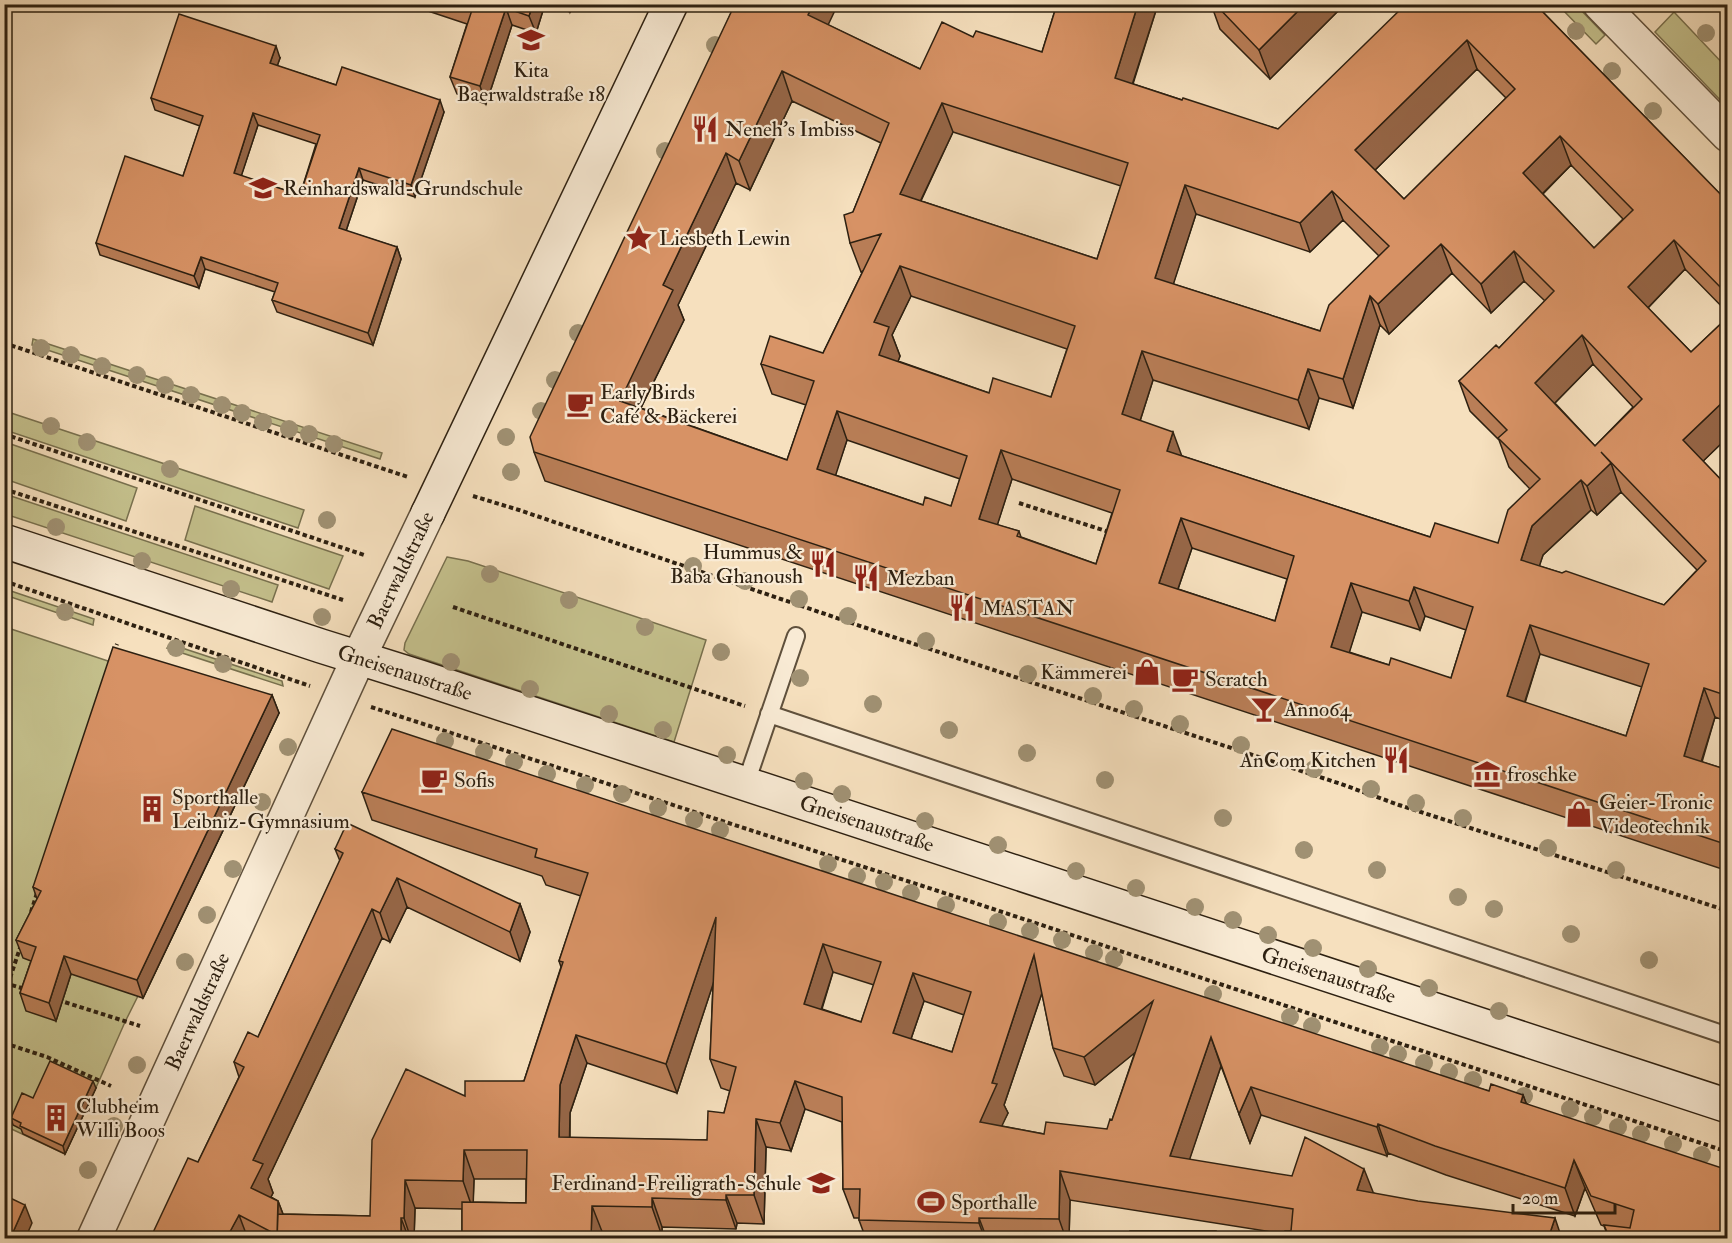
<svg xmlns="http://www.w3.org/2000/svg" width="1732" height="1243" font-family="'IM FELL Double Pica',serif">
<rect width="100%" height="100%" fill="#f6e0be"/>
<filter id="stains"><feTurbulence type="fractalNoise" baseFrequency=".00333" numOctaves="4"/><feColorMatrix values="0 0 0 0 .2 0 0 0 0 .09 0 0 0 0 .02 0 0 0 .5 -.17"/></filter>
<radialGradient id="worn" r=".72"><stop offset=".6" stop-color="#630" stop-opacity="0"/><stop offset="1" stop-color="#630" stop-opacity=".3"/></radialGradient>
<path fill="#c4c08c" stroke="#78704e" stroke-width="1.5" d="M 1558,5 L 1576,5 L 1605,35 L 1596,44 Z
M 1674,12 L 1727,68 L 1727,107 L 1655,32 Z
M 33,339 L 382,453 L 380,459 L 32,345 Z
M 5,411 L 304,510 L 298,528 L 5,430 Z
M 5,442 L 137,488 L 126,521 L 5,479 Z
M 5,494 L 278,585 L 272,602 L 5,514 Z
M 195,506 L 343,556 L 329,589 L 185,540 Z
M 447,557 L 468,561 L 706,640 L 674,742 L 409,654 L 404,650 L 405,643 Z
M 5,589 L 94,619 L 93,625 L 5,595 Z
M 5,627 L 111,662 L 279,713 L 143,998 L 138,996 L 125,1022 L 99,1081 L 65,1154 L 5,1126 Z
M 170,644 L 282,681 L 283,686 L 167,648 Z"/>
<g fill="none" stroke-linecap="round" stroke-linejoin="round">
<defs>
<path id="lane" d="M 769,714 L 1728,1036
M 746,783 L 796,636"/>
<g id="street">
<path d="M 1600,4 L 1728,135"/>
<path id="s1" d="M 94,1238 L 359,657 L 428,513"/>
</g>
<g id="secondary">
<path d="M 428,513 L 671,4"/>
<path id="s2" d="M 4,541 L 321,646 L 420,677 L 1728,1106"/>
</g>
</defs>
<use href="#lane" stroke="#5f503c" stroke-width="20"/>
<use href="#street" stroke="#5f503c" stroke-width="36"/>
<use href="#secondary" stroke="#2d2011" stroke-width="36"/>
<path stroke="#2d2011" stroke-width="4" stroke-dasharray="4.5 3" stroke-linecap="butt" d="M 4,343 L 408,477
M 4,434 L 364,555
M 4,489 L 343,600
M 473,496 L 519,510 L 881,633 L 1341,784 L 1399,805 L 1728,911
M 1019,503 L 1109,532
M 4,581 L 310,686
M 453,607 L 745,706
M 114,652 L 117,644
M 371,707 L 972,902 L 1728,1152
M 31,912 L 37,893
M 21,945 L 8,984 L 25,989
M 58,1000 L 140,1026
M 4,1043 L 47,1057 L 111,1086"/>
<use href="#lane" stroke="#f9ebd5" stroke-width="16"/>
<use href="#street" stroke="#f9ebd5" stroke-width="33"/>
<use href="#secondary" stroke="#f9ebd5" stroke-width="33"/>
</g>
<g fill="#a09173">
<circle cx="1576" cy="31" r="9"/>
<circle cx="1706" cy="33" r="9"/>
<circle cx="715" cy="45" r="9"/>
<circle cx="1612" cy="71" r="9"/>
<circle cx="1653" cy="111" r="9"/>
<circle cx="665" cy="151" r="9"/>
<circle cx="578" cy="333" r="9"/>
<circle cx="41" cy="348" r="9"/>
<circle cx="71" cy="355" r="9"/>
<circle cx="102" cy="366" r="9"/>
<circle cx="137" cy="375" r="9"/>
<circle cx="555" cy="380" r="9"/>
<circle cx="165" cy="385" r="9"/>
<circle cx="191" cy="395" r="9"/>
<circle cx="222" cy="405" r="9"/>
<circle cx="541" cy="411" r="9"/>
<circle cx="242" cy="413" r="9"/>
<circle cx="263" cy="422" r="9"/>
<circle cx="51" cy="426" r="9"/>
<circle cx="289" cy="429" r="9"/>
<circle cx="309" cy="434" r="9"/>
<circle cx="506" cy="437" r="9"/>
<circle cx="87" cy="442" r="9"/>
<circle cx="334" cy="444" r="9"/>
<circle cx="170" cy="469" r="9"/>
<circle cx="511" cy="472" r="9"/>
<circle cx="327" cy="520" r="9"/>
<circle cx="56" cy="527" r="9"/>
<circle cx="142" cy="561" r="9"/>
<circle cx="693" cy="566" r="9"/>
<circle cx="490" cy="574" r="9"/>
<circle cx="745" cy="581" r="9"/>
<circle cx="231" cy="589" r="9"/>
<circle cx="799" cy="599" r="9"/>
<circle cx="569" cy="600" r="9"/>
<circle cx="65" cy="612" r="9"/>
<circle cx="848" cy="616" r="9"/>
<circle cx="322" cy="617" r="9"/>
<circle cx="645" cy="627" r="9"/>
<circle cx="926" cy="641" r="9"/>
<circle cx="176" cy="648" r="9"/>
<circle cx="721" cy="652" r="9"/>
<circle cx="451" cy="662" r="9"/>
<circle cx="223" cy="664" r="9"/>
<circle cx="1028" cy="674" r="9"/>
<circle cx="800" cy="678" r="9"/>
<circle cx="530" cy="689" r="9"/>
<circle cx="1093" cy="696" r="9"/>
<circle cx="873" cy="704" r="9"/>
<circle cx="1134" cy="709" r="9"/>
<circle cx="609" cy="714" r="9"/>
<circle cx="1180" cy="724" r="9"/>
<circle cx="663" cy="730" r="9"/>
<circle cx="949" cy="730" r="9"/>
<circle cx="445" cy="741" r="9"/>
<circle cx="1241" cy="745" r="9"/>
<circle cx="288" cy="747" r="9"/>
<circle cx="484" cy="752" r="9"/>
<circle cx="1027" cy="753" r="9"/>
<circle cx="727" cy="755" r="9"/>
<circle cx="514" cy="762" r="9"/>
<circle cx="1314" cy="769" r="9"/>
<circle cx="547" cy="774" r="9"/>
<circle cx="1105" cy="780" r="9"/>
<circle cx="804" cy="781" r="9"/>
<circle cx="585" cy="785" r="9"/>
<circle cx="1371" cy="789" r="9"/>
<circle cx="622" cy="794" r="9"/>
<circle cx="842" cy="794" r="9"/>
<circle cx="262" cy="802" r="9"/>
<circle cx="1416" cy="803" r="9"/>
<circle cx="658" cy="808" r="9"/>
<circle cx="1223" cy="818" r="9"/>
<circle cx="1463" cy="818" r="9"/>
<circle cx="694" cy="820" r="9"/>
<circle cx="925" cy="821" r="9"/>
<circle cx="720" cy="830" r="9"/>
<circle cx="998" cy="845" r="9"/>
<circle cx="1548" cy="848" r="9"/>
<circle cx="1304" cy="850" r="9"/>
<circle cx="828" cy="864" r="9"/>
<circle cx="233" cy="869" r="9"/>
<circle cx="1377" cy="870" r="9"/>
<circle cx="1616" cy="870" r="9"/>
<circle cx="1076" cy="871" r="9"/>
<circle cx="857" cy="876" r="9"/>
<circle cx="884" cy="882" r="9"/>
<circle cx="1136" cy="888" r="9"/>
<circle cx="911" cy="893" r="9"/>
<circle cx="1458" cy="897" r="9"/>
<circle cx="946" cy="905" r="9"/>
<circle cx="1195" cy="907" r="9"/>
<circle cx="1494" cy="909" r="9"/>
<circle cx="207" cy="915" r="9"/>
<circle cx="1233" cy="920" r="9"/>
<circle cx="998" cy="922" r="9"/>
<circle cx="1030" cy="931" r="9"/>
<circle cx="1571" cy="934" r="9"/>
<circle cx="1268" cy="935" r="9"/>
<circle cx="1062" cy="940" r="9"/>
<circle cx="1313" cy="948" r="9"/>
<circle cx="1094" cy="953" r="9"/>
<circle cx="1114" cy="959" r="9"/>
<circle cx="1649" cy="960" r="9"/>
<circle cx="185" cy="962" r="9"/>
<circle cx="1368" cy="969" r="9"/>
<circle cx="1429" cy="988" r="9"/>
<circle cx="1213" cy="994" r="9"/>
<circle cx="1499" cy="1011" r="9"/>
<circle cx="1290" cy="1017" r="9"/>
<circle cx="1312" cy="1026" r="9"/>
<circle cx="1380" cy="1047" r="9"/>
<circle cx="1398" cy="1054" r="9"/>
<circle cx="1424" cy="1063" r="9"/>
<circle cx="137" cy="1065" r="9"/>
<circle cx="1449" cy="1072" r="9"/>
<circle cx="1473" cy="1080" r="9"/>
<circle cx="1524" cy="1096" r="9"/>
<circle cx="1570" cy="1109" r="9"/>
<circle cx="1593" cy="1117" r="9"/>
<circle cx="114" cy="1126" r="9"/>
<circle cx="1618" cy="1127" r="9"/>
<circle cx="1641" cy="1134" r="9"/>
<circle cx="1673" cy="1144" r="9"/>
<circle cx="1702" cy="1155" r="9"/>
<circle cx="88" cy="1170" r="9"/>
</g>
<path fill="#b97e57" stroke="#2d2011" stroke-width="1.5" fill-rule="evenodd" d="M 407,4 L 545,4 L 536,33 L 512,25 L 486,104 L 457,94 L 450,77 L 467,24 Z
M 548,4 L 573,4 L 570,12 Z
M 735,4 L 828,25 L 920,69 L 973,37 L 1042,52 L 1057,4 L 1158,4 L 1133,84 L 1182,100 L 1278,129 L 1535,4 L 1728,202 L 1728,313 L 1685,269 L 1648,308 L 1691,352 L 1728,317 L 1728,437 L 1703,461 L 1728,487 L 1728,722 L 1715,717 L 1702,762 L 1728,770 L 1728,871 L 545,481 L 534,452 ZM 1477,69 L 1506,98 L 1404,199 L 1375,170 ZM 792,101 L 881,143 L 853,212 L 850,243 L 861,272 L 863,271 L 823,353 L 761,364 L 772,394 L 806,405 L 787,460 L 641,408 L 684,320 L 678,305 L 736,183 L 750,190 ZM 953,132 L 1121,186 L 1097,259 L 921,201 ZM 1571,165 L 1623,219 L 1594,248 L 1543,194 ZM 1196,214 L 1310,252 L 1343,220 L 1379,256 L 1320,331 L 1173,284 ZM 1452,273 L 1491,313 L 1524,281 L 1545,301 L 1499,348 L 1459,381 L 1470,411 L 1499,440 L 1509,467 L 1530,489 L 1498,543 L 1430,537 L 1182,456 L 1140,421 L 1153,380 L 1309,429 L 1319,398 L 1353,408 L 1380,325 L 1389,334 ZM 911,296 L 1067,349 L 1051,397 L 989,393 L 898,361 L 900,356 L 892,335 ZM 1593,364 L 1633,407 L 1595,446 L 1555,403 ZM 847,440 L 960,479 L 951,506 L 923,505 L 835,475 ZM 1012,479 L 1112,513 L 1096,564 L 1021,537 L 1019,531 L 997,525 ZM 1621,492 L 1697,570 L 1664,605 L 1539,566 L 1543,555 L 1591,510 L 1597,515 ZM 1192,548 L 1287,579 L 1275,621 L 1178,589 ZM 1362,612 L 1420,630 L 1425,616 L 1466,630 L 1451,678 L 1389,665 L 1349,652 ZM 1540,654 L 1642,687 L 1626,736 L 1525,703 Z
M 1211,4 L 1345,4 L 1270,79 L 1220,29 Z
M 280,58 L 277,66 L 336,85 L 444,112 L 415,197 L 363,180 L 346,231 L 397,247 L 401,259 L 373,345 L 277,312 L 272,300 L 275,292 L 205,269 L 199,288 L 100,255 L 96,243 L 183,176 L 200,126 L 155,110 L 151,98 ZM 258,125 L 316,144 L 300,195 L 241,176 Z
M 272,695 L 279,713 L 143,998 L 71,974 L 56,1021 L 26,1011 L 20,993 L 31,961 L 23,958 L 16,940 L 37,899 L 33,887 Z
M 362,792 L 1489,1091 L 1523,1095 L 1526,1103 L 1728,1239 L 1609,1239 L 1604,1226 L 1601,1225 L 1585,1188 L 1575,1216 L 1446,1175 L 1388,1153 L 1387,1156 L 1261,1115 L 1250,1143 L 1221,1066 L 1189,1160 L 1373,1193 L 1284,1234 L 1070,1200 L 1069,1239 L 866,1239 L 859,1220 L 859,1218 L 854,1218 L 843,1189 L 842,1122 L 805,1109 L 791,1151 L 766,1147 L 764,1224 L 737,1223 L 736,1229 L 662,1227 L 662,1236 L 603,1234 L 602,1239 L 464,1239 L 462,1232 L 462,1209 L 415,1208 L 414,1239 L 150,1239 L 198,1162 L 239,1077 L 234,1062 L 258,1037 L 340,861 L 335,849 L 520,904 L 530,932 L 520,961 L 407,907 L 390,942 L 382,938 L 268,1179 L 273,1193 L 271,1197 L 278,1201 L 283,1214 L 370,1216 L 465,1096 L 524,1081 L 561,967 L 559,961 L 581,896 L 546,885 L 542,876 L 372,820 ZM 833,972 L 874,985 L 861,1022 L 822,1009 ZM 713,984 L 710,1059 L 721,1088 L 730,1091 L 724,1113 L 707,1140 L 570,1138 L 570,1113 L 587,1063 L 677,1093 ZM 1042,993 L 1053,1048 L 1064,1076 L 1095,1085 L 1135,1052 L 1112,1120 L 1107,1129 L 1044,1134 L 1001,1126 L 1008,1113 L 1004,1105 ZM 924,1001 L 964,1015 L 952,1052 L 911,1039 ZM 474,1179 L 526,1179 L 526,1203 L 473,1202 Z
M 96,1088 L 65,1154 L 23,1134 L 21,1129 L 13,1125 L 11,1118 L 33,1098 Z"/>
<path fill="#966647" stroke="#2d2011" stroke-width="1.5" d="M 533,4 L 545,4 L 536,33 L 529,16 Z
M 568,4 L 573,4 L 570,12 Z
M 813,4 L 838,4 L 819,44 L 808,15 Z
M 1138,4 L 1158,4 L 1125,107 L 1115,78 Z
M 1305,4 L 1345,4 L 1270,79 L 1259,50 Z
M 506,8 L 512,25 L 486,104 L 480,86 Z
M 1467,40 L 1477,69 L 1366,179 L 1355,150 Z
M 276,46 L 280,58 L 274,75 L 270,63 Z
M 782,71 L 792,101 L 750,190 L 739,161 Z
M 440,100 L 444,112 L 415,197 L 411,185 Z
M 942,103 L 953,132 L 910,223 L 900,194 Z
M 253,113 L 258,125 L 238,186 L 234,173 Z
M 1560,136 L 1571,165 L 1534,202 L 1523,173 Z
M 726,153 L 736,183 L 678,305 L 684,320 L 630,430 L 620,401 L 663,285 Z
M 359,168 L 363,180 L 343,240 L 339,228 Z
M 1185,185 L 1196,214 L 1166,307 L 1155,278 Z
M 1332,191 L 1343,220 L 1310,252 L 1300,223 Z
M 1674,240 L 1685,269 L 1639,317 L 1628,287 Z
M 1441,244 L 1452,273 L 1389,334 L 1378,304 Z
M 397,247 L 401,259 L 373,345 L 368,333 Z
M 1514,251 L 1524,281 L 1491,313 L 1481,284 Z
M 201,257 L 205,269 L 199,288 L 194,276 Z
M 900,266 L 911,296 L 892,335 L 900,356 L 890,384 L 879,355 L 874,322 Z
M 1370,296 L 1380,325 L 1353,408 L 1343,379 Z
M 1582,335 L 1593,364 L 1546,412 L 1535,383 Z
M 1142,351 L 1153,380 L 1133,443 L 1122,414 Z
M 1308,369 L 1319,398 L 1309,429 L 1298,400 Z
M 1728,397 L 1728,437 L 1694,470 L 1683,440 Z
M 837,411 L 847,440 L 828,499 L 817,469 Z
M 1173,432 L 1184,462 L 1167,451 Z
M 1001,450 L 1012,479 L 990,548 L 979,519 Z
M 1611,463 L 1621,492 L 1597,515 L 1587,486 Z
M 1581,480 L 1591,510 L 1543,555 L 1532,589 L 1521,560 L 1532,526 Z
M 1181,518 L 1192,548 L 1170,612 L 1159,583 Z
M 1351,583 L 1362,612 L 1342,676 L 1331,647 Z
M 1414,587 L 1425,616 L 1420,630 L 1409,601 Z
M 1530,625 L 1540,654 L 1517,726 L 1507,696 Z
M 1704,688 L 1715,717 L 1694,785 L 1684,756 Z
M 272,695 L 279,713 L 143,998 L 137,980 Z
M 397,878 L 407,907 L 390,942 L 380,913 Z
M 520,904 L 530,932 L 520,961 L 510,932 Z
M 372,909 L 382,938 L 268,1179 L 273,1193 L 261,1216 L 251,1188 L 253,1160 Z
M 716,917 L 726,945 L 677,1093 L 666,1064 Z
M 823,944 L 833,972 L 814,1032 L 804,1004 Z
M 1034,955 L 1045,984 L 1004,1105 L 1008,1113 L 990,1151 L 980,1122 L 992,1083 Z
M 64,956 L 71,974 L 56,1021 L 49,1003 Z
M 913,973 L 924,1001 L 903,1062 L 893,1033 Z
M 1153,1001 L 1163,1030 L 1095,1085 L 1084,1057 Z
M 576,1035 L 587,1063 L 570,1113 L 569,1166 L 559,1137 L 560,1085 Z
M 1211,1037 L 1221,1066 L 1181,1185 L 1170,1156 Z
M 93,1081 L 96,1088 L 65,1154 L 63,1146 Z
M 795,1081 L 805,1109 L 791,1151 L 780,1123 Z
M 1251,1087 L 1261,1115 L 1250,1143 L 1239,1114 Z
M 1523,1095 L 1534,1124 L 1521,1102 Z
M 756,1119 L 766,1147 L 764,1224 L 754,1195 Z
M 1378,1124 L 1388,1153 L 1387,1156 L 1377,1127 Z
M 464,1150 L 474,1179 L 473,1210 L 463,1181 Z
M 1574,1160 L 1585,1188 L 1575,1216 L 1565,1188 Z
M 1364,1169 L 1375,1197 L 1357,1190 Z
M 1060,1171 L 1070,1200 L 1069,1239 L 1066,1239 L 1059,1219 Z
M 405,1180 L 415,1208 L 414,1239 L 411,1239 L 404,1218 Z
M 726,1195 L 737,1223 L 736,1229 L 726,1200 Z
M 652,1198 L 662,1227 L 662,1236 L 652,1207 Z
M 278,1201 L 289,1230 L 277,1235 Z
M 25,1205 L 32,1223 L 25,1239 L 10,1239 Z
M 592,1206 L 603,1234 L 602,1239 L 591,1239 Z
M 239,1215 L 248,1239 L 226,1239 Z
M 401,1218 L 409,1239 L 401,1239 Z
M 979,1218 L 987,1239 L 985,1239 L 979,1223 Z
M 1555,1218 L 1562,1239 L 1548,1239 Z"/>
<path fill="#d79265" stroke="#2d2011" stroke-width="1.5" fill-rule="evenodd" d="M 455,4 L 533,4 L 529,16 L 506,8 L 480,86 L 450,77 L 472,10 Z
M 735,4 L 813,4 L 808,15 L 920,69 L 942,22 L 973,37 L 976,31 L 1042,52 L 1057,4 L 1138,4 L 1115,78 L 1182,100 L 1183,98 L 1278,129 L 1406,4 L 1535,4 L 1728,202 L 1728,295 L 1674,240 L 1628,287 L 1691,352 L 1728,317 L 1728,397 L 1683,440 L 1728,487 L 1728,617 L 1725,625 L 1728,626 L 1728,696 L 1704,688 L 1684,756 L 1728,770 L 1728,845 L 534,452 L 530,437 ZM 1467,40 L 1515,89 L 1404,199 L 1355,150 ZM 782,71 L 889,123 L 853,212 L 844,215 L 850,243 L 881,234 L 823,353 L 770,336 L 761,364 L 814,381 L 787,460 L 620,401 L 673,290 L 663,285 L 726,153 L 739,161 ZM 942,103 L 1128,163 L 1097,259 L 900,194 ZM 1560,136 L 1633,210 L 1594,248 L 1523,173 ZM 1185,185 L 1300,223 L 1332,191 L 1389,246 L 1329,305 L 1320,331 L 1155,278 ZM 1441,244 L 1481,284 L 1514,251 L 1554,291 L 1499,348 L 1496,345 L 1459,381 L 1507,430 L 1498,438 L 1540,479 L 1508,510 L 1498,543 L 1435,523 L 1430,537 L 1167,451 L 1173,432 L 1122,414 L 1142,351 L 1298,400 L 1308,369 L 1343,379 L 1370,296 L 1378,304 ZM 900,266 L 1075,326 L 1051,397 L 993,378 L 989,393 L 879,355 L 889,327 L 874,322 ZM 1582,335 L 1642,399 L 1595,446 L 1535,383 ZM 837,411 L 967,456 L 951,506 L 925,497 L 923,505 L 817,469 ZM 1001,450 L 1120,490 L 1096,564 L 1017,536 L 1019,531 L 979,519 ZM 1601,452 L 1706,561 L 1664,605 L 1566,571 L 1562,573 L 1521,560 L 1532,526 L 1581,480 L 1587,486 L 1611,463 ZM 1181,518 L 1294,556 L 1275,621 L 1159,583 ZM 1351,583 L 1409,601 L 1414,587 L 1473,607 L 1451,678 L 1391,658 L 1389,665 L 1331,647 ZM 1530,625 L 1649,664 L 1626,736 L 1507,696 Z
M 1215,4 L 1305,4 L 1259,50 Z
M 179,14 L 276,46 L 270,63 L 336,85 L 342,67 L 440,100 L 411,185 L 359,168 L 339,228 L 397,247 L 368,333 L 272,300 L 278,283 L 201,257 L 194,276 L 96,243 L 125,156 L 183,176 L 203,116 L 151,98 ZM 253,113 L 320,135 L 300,195 L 234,173 Z
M 113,647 L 272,695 L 137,980 L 64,956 L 49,1003 L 20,993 L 36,947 L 16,940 L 41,891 L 33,887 Z
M 392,729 L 1489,1091 L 1491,1084 L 1523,1095 L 1521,1102 L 1728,1170 L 1728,1239 L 1610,1239 L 1604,1225 L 1630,1228 L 1634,1210 L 1591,1196 L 1574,1160 L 1565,1188 L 1435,1146 L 1378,1124 L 1377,1127 L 1251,1087 L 1239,1114 L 1211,1037 L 1170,1156 L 1292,1176 L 1305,1137 L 1364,1169 L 1357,1190 L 1418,1201 L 1555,1218 L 1548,1239 L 1284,1239 L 1285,1231 L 1291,1231 L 1293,1209 L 1060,1171 L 1059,1219 L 979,1218 L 979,1223 L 859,1220 L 860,1189 L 843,1189 L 842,1097 L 795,1081 L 780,1123 L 756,1119 L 754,1195 L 726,1195 L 726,1200 L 652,1198 L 652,1207 L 592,1206 L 591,1239 L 527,1239 L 527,1234 L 462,1232 L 462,1202 L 526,1203 L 527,1150 L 464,1150 L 463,1181 L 405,1180 L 404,1218 L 401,1218 L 401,1239 L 277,1239 L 278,1214 L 370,1216 L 372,1140 L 406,1069 L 465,1096 L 465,1081 L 524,1081 L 563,962 L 559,961 L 588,873 L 535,857 L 537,849 L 362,792 ZM 716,917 L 710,1059 L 736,1067 L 724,1113 L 708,1111 L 707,1140 L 559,1137 L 560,1085 L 576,1035 L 666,1064 ZM 823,944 L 881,962 L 861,1022 L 804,1004 ZM 1034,955 L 1053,1048 L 1084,1057 L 1153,1001 L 1112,1120 L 1110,1119 L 1107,1129 L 1046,1122 L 1044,1134 L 980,1122 L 997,1084 L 992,1083 ZM 913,973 L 971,992 L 952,1052 L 893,1033 Z
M 347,823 L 520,904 L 510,932 L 397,878 L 380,913 L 372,909 L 253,1160 L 263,1164 L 251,1188 L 278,1201 L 277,1235 L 239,1215 L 226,1239 L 150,1239 L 188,1158 L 198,1162 L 244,1067 L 234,1062 L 248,1032 L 258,1037 L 343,853 L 335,849 Z
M 50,1061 L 93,1081 L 63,1146 L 20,1126 L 21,1123 L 11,1118 L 22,1093 L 33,1098 Z
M 4,1195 L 25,1205 L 10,1239 L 4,1239 Z
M 1130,1231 L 1216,1231 L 1215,1239 L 1130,1239 Z"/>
<defs>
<symbol id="school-bare" viewBox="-9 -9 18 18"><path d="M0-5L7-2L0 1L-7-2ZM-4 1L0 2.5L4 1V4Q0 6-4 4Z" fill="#8f2418" stroke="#f9ebd5" stroke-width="2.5" paint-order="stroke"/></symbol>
<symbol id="restaurant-bare" viewBox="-9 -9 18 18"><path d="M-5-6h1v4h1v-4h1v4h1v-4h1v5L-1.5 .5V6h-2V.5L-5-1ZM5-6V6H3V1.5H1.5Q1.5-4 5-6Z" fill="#8f2418" stroke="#f9ebd5" stroke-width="2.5" paint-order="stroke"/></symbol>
<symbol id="sight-bare" viewBox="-9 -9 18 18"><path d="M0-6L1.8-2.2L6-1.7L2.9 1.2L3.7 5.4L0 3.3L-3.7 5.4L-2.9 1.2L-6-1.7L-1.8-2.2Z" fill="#8f2418" stroke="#f9ebd5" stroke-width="2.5" paint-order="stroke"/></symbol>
<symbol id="cafe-bare" viewBox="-9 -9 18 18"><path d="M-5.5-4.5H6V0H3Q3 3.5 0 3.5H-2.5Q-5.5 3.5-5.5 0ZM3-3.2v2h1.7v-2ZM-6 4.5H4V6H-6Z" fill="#8f2418" stroke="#f9ebd5" stroke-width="2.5" paint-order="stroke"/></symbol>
<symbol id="shop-bare" viewBox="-9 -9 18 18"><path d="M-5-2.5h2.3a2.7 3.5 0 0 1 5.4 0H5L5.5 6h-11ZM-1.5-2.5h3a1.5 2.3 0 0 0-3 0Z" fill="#8f2418" stroke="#f9ebd5" stroke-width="2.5" paint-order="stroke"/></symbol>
<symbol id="bar-bare" viewBox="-9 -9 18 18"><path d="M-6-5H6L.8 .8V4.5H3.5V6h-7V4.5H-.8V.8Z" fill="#8f2418" stroke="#f9ebd5" stroke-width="2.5" paint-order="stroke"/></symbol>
<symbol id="museum-bare" viewBox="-9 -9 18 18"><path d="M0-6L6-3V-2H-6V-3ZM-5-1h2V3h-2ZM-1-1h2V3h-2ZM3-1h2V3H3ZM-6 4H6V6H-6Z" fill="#8f2418" stroke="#f9ebd5" stroke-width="2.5" paint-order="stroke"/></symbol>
<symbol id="building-bare" viewBox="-9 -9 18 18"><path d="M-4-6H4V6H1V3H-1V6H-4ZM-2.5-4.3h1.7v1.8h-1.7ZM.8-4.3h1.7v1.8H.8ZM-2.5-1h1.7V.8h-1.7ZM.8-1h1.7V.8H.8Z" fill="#8f2418" stroke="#f9ebd5" stroke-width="2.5" paint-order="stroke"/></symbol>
<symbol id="stadium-bare" viewBox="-9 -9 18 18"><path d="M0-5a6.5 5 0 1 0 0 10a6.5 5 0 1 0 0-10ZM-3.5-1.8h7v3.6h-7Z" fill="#8f2418" stroke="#f9ebd5" stroke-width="2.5" paint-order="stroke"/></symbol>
</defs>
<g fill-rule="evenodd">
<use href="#school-bare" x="512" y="21" width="38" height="38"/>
<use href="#restaurant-bare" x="686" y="110" width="38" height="38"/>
<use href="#school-bare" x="244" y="169" width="38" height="38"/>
<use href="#sight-bare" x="620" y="219" width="38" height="38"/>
<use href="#cafe-bare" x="561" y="385" width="38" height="38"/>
<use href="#restaurant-bare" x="804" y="545" width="38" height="38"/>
<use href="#restaurant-bare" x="847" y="559" width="38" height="38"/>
<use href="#restaurant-bare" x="943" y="589" width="38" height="38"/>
<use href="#shop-bare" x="1128" y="653" width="38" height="38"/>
<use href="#cafe-bare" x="1166" y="660" width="38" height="38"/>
<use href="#bar-bare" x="1245" y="690" width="38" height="38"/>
<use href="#restaurant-bare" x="1377" y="741" width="38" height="38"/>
<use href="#museum-bare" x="1468" y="755" width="38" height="38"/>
<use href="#cafe-bare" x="415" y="761" width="38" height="38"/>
<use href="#building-bare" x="133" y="790" width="38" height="38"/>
<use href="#shop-bare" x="1560" y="795" width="38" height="38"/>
<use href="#building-bare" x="37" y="1099" width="38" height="38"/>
<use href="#school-bare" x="802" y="1164" width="38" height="38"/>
<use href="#stadium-bare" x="912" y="1183" width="38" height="38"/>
</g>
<g text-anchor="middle" stroke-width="4.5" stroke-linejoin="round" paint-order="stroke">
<g font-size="21" fill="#2d2011" stroke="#f9ebd5" text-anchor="start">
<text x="531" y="77" text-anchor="middle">Kita<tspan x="531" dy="24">Baerwaldstraße 18</tspan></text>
<text x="725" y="136">Neneh's Imbiss</text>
<text x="283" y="195">Reinhardswald-Grundschule</text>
<text x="659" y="245">Liesbeth Lewin</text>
<text x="600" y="399">Early Birds<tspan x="600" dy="24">Café &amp; Bäckerei</tspan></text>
<text x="803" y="559" text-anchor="end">Hummus &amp;<tspan x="803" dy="24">Baba Ghanoush</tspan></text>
<text x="886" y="585">Mezban</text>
<text x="982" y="615">MASTAN</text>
<text x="1127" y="679" text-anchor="end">Kämmerei</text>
<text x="1205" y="686">Scratch</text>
<text x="1284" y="716">Anno64</text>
<text x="1376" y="767" text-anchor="end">AnCom Kitchen</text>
<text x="1507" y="781">froschke</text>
<text x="454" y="787">Sofis</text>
<text x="172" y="804">Sporthalle<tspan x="172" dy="24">Leibniz-Gymnasium</tspan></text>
<text x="1599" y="809">Geier-Tronic<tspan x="1599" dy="24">Videotechnik</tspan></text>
<text x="76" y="1113">Clubheim<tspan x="76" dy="24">Willi Boos</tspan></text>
<text x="801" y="1190" text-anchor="end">Ferdinand-Freiligrath-Schule</text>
<text x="951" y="1209">Sporthalle</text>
</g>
<g font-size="21" fill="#2d2011" stroke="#f9ebd5">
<text dy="7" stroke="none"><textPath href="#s1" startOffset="735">Baerwaldstraße</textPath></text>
<text dy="7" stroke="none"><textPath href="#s2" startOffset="422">Gneisenaustraße</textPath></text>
<text dy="7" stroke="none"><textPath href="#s2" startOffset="908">Gneisenaustraße</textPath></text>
<text dy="7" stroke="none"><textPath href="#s2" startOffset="1394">Gneisenaustraße</textPath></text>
<text dy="7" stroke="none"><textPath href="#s1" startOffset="249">Baerwaldstraße</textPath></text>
</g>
</g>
<rect width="1732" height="1243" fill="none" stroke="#f6e0be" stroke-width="24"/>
<rect x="6" y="6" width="1720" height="1231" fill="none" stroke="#2d2011" stroke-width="3"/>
<rect x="12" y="12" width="1708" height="1219" fill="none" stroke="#2d2011" stroke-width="1.5"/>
<path d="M1513 1204v9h102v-9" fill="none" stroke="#2d2011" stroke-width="3"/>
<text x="1522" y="1204" font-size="18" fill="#2d2011" stroke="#f9ebd5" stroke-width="4.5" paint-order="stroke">20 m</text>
<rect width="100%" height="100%" filter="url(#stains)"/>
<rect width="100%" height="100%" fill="url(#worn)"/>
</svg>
